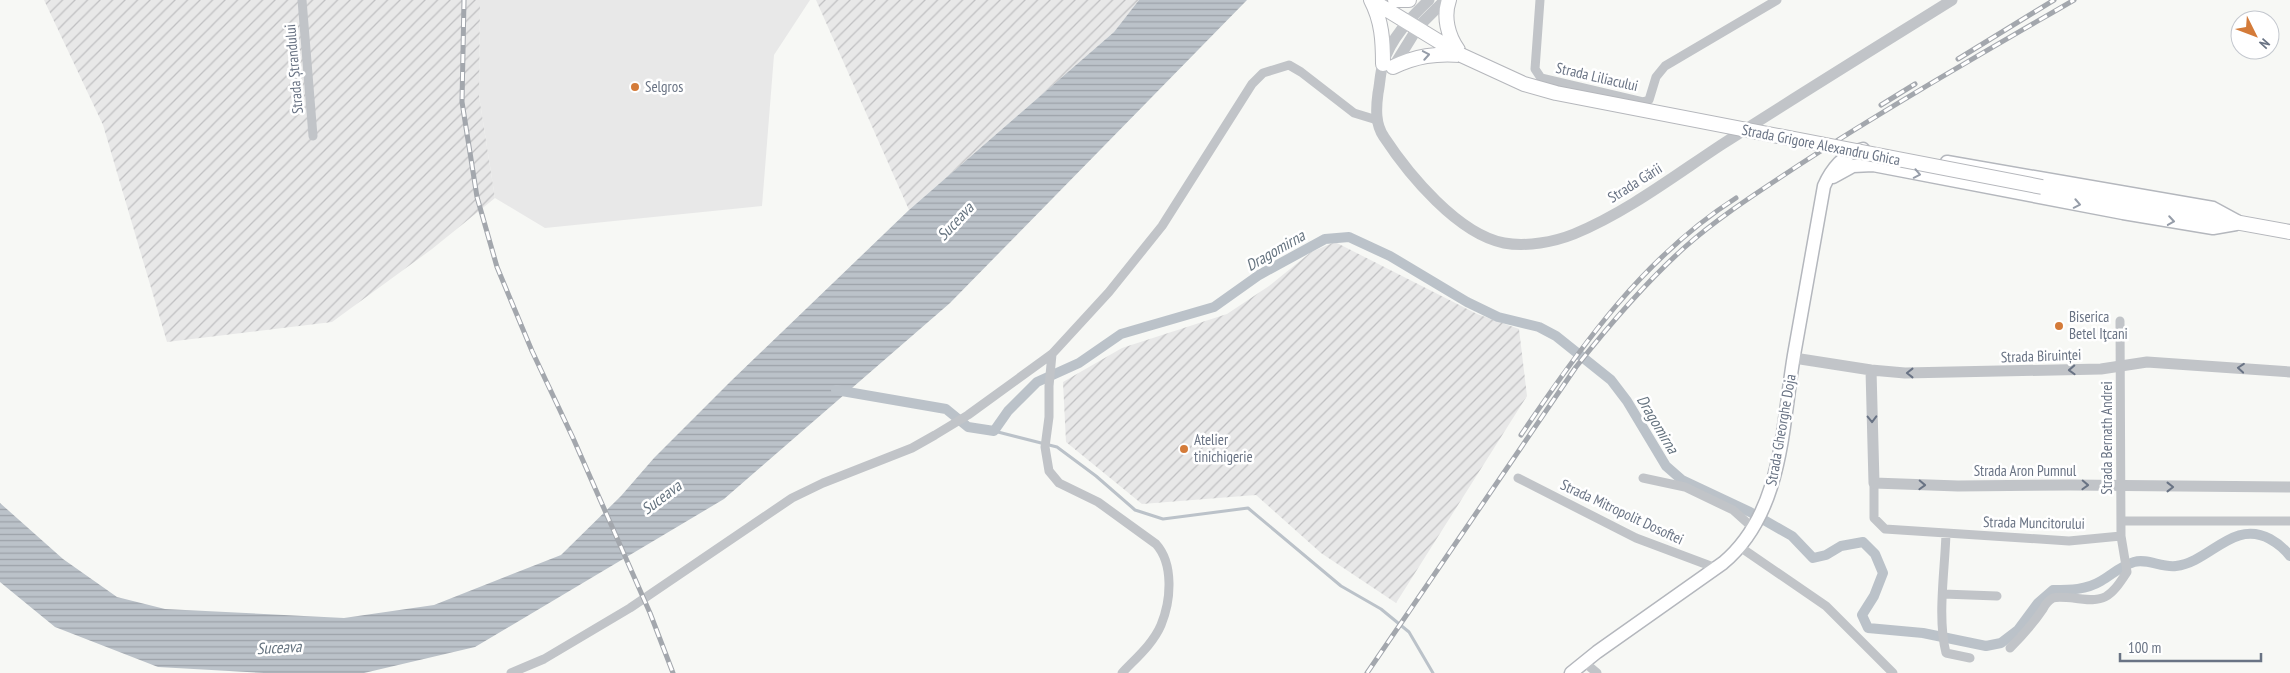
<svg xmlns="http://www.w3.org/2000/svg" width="2290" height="673" font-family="'PT Sans Narrow',sans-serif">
<defs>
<pattern id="industrial-furrows" width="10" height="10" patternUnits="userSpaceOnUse" patternTransform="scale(1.25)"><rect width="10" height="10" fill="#e8e8e8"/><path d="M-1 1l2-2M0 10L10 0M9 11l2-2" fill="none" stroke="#c0c0c2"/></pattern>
<pattern id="water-rules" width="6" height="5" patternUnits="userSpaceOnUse" patternTransform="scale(1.25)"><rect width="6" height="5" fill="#bbc2c9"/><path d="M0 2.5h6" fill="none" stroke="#9ca2a9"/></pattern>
</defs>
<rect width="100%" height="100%" fill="#f7f8f5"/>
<path fill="#e8e8e8" d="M 480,0 L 810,0 L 774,55 L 762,206 L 545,228 L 495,198 L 479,96 Z"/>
<path fill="url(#industrial-furrows)" d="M 44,0 L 480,0 L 479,96 L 495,198 L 432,249 L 332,322 L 167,342 L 103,125 Z
M 816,0 L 1139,0 L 1114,32 L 909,210 Z
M 1335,242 L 1477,314 L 1519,329 L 1527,396 L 1396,603 L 1321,553 L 1256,495 L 1142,504 L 1066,442 L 1063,382 L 1122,348 L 1227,314 L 1269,286 L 1311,252 Z"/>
<path fill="url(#water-rules)" d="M 1139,0 L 1247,0 L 950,303 L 724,499 L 475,647 L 364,673 L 264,673 L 158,667 L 55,627 L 0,582 L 0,503 L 63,559 L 117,597 L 165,609 L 344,618 L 434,605 L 561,555 L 621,496 L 654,458 L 731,381 L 909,210 L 1114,32 Z"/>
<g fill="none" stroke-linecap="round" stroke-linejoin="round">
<path stroke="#bbc2c9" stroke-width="3" d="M 994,431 L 1057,447 L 1096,476 L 1135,510 L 1163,519 L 1248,508 L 1341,586 L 1381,609 L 1409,632 L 1433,673"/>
<path stroke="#bbc2c9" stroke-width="10" d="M 836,390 L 946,409 L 968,427 L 994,431 L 1008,411 L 1037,382 L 1079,363 L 1121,334 L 1214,307 L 1259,275 L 1325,239 L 1349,237 L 1390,256 L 1467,302 L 1498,317 L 1539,327 L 1556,336 L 1611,380 L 1627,401 L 1666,466 L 1682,480 L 1750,512 L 1792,536 L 1813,558 L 1826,555 L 1841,546 L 1863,542 L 1875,554 L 1883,573 L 1874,596 L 1862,615 L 1868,628 L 1923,633 L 1986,646 L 2001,643 L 2018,630 L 2038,603 L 2053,590 C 2070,590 2086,590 2101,581 C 2113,574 2119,567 2134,562 C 2147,558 2162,568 2176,566 C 2210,562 2233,519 2270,539 C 2279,544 2284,548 2290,556"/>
<defs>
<path id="secondary" d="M 1947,162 L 2213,208 L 2237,221
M 1833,177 L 1853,166 L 1873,165 L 2123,213 L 2213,228 L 2236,224
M 1571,673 L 1597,652 L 1723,563 C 1783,513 1782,426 1794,355 C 1804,299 1814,243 1824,186 C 1831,170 1844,153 1863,149"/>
<path id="primary" d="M 1371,0 L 1461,55
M 1371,0 C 1382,21 1383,41 1383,64
M 1395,0 L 1409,0
M 1449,0 C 1443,17 1448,36 1458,50
M 1393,67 C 1416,56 1436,53 1461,55
M 2042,187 L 2290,232"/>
</defs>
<use href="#secondary" stroke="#b4b7bd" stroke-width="15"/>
<use href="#primary" stroke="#b5b7bc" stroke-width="16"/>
<path stroke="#c1c4c8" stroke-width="9" d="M 302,0 L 313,136
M 1540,0 L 1535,69 L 1541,78 L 1643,102 L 1649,100 L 1656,77 L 1665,66 L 1777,0
M 1052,354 L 1049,386 L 1049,417 L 1045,447 L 1049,471 L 1059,483 L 1098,502 L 1156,544 C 1174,564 1171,601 1161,625 C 1153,644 1135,659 1122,673
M 1518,478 L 1636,538 L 1716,568
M 1643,478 L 1685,487 L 1733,510 L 1753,528
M 1874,483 L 1874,518 L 1885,529 L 2069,541 L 2121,536
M 2121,521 L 2290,521
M 1946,533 C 1945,570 1937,617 1946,653 L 1970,658
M 1740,547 L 1826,606 L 1893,673
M 1943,594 L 1997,596
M 2010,648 C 2022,636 2033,624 2043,609 C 2045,605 2049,600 2053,598 C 2059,596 2067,598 2073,598 C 2105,603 2110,598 2127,572 L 2121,536 L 2120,321
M 1584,662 L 1597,673
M 511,673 L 544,659 L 630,608 L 792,498 L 823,483 L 912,448 L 935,435 L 968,415 L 1052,354 L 1109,292 L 1162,226 L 1252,84 L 1263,73 L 1289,65 L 1301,72 L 1354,113 L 1377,120"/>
<path stroke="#c1c4c8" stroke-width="11" d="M 1429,0 C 1411,17 1390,39 1383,64 C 1380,73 1380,84 1378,93 C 1376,108 1375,124 1384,137 C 1409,175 1458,234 1504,243 C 1527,247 1554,242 1574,234 C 1627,212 1674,176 1721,145 C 1797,96 1875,48 1952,0
M 1392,69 L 1418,27 L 1445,0
M 1794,358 L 1871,370 L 1905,373 L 2101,369 L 2147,362 L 2290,372
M 1871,370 L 1874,483 L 1958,486 L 2070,485 L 2290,487"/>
<use href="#secondary" stroke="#fff" stroke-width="12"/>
<use href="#primary" stroke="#fff" stroke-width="14"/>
<defs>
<path id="rail" d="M 464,0 L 462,102 L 477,197 L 497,267 L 532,351 L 573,438 L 650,613 L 673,673
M 1958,59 L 2054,0
M 1881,105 L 1915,84
M 1521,435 C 1581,346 1644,257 1736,198
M 1367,673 L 1576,367 C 1610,324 1645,283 1685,247 C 1720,216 1760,191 1799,165 C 1888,107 1981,54 2074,0"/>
</defs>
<use href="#rail" stroke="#a3a7ad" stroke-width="5"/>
<use href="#rail" stroke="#fff" stroke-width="3" stroke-dasharray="9" stroke-linecap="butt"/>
<defs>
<path id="primary-bridge" d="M 1461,55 L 1524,84 L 1556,93 L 2042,187"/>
</defs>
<use href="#primary-bridge" stroke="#b5b7bc" stroke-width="16" stroke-linecap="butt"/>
<use href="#primary-bridge" stroke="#fff" stroke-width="14"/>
</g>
<defs><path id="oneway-chevron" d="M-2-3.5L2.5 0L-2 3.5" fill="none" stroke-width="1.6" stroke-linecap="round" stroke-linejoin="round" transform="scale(1.25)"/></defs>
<g stroke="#969da9">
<use href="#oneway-chevron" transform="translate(1426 55) rotate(-10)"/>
<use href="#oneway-chevron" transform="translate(1917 174) rotate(11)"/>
<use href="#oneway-chevron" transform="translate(2077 204) rotate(11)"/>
<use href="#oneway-chevron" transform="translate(2171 221) rotate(9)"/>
</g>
<g stroke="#697384">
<use href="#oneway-chevron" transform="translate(2241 368) rotate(-175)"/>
<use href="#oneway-chevron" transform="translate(2072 370) rotate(178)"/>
<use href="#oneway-chevron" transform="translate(1910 373) rotate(-180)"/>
<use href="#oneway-chevron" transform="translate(1872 419) rotate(89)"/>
<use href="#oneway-chevron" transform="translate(1922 485) rotate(2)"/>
<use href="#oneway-chevron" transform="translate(2085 485) rotate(2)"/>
<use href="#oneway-chevron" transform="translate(2170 487)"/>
</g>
<g fill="#d47b39" stroke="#fff" stroke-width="2">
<circle cx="635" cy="87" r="5"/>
<circle cx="2059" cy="326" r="5"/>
<circle cx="1184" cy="449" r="5"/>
</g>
<g text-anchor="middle" stroke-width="5" stroke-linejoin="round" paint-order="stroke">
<g font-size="15" fill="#697384" stroke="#fff">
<text transform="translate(294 69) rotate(-95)" y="5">Strada Ștrandului</text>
<text transform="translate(1597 77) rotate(13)" y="5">Strada Liliacului</text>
<text transform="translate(1821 145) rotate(11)" y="5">Strada Grigore Alexandru Ghica</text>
<text transform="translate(1635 183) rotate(-32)" y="5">Strada Gării</text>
<text transform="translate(2041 356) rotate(-2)" y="5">Strada Biruinței</text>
<text transform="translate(1781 430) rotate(-80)" y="5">Strada Gheorghe Doja</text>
<text transform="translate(2107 438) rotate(-90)" y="5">Strada Bernath Andrei</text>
<text x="2025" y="476">Strada Aron Pumnul</text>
<text transform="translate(1622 512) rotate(25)" y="5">Strada Mitropolit Dosoftei</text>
<text transform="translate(2034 523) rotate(1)" y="5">Strada Muncitorului</text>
</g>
<g font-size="15" fill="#697384" stroke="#fff" text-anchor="start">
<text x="645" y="92">Selgros</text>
<text x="2069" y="322">Biserica<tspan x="2069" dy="17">Betel Iţcani</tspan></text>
<text x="1194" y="445">Atelier<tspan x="1194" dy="17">tinichigerie</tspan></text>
</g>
<g font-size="16" font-style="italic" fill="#65737f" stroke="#fff">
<text transform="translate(955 221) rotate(-47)" y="6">Suceava</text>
<text transform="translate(1275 250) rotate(-30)" y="6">Dragomirna</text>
<text transform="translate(1658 424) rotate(59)" y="6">Dragomirna</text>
<text transform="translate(661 497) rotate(-37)" y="6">Suceava</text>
<text transform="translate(279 647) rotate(-3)" y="6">Suceava</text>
</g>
</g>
<g transform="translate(2255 35) rotate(132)"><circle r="24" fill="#ffffff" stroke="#c3c7ce"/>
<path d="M0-4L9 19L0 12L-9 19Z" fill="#d47b39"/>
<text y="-8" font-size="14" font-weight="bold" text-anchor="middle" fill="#697384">N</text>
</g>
<path d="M2120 653v8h141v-8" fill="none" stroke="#697384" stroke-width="2.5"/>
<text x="2128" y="653" font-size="15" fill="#697384" stroke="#ffffff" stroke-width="4" paint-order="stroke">100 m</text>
</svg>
